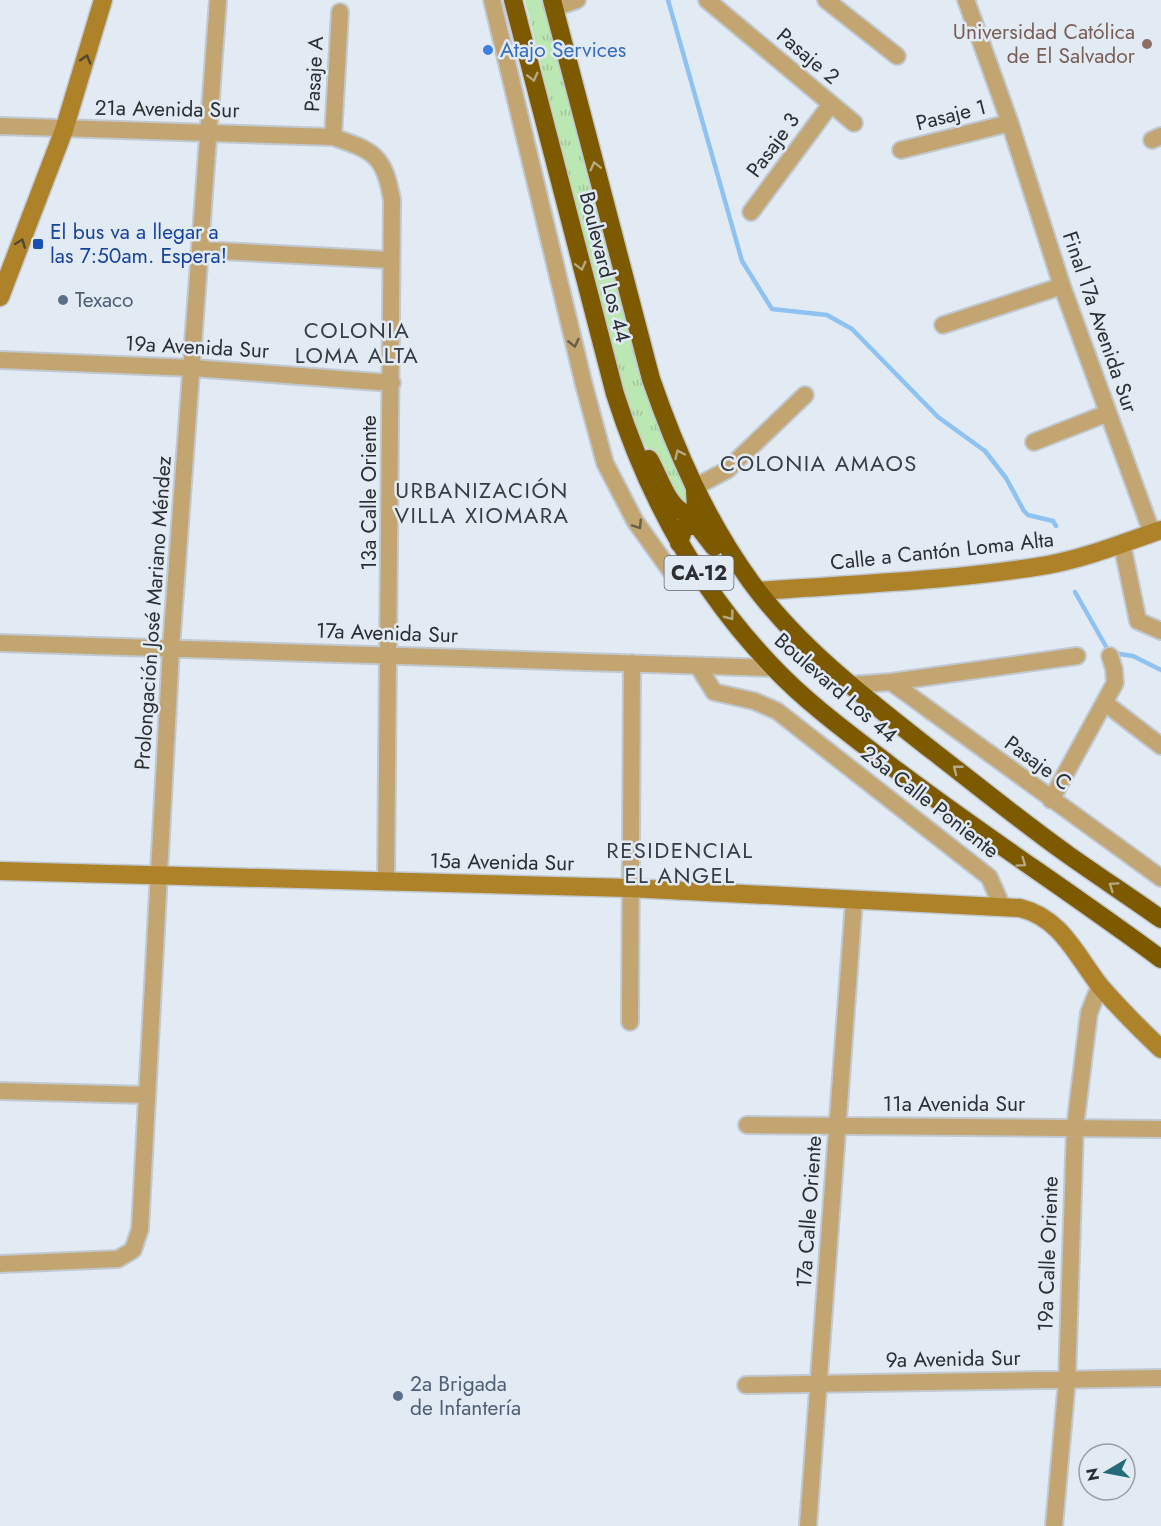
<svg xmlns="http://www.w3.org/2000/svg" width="1161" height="1526" font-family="Jost,sans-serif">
<defs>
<pattern id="grass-tufts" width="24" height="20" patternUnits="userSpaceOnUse" patternTransform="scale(1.5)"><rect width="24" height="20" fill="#bbe7b2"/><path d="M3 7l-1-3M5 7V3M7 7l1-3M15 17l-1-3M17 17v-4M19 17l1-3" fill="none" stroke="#a1c69a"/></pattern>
</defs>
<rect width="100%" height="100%" fill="#e2eaf3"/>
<path fill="url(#grass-tufts)" d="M 525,0 L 544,0 L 647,392 L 667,447 L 687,492 L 687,504 L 678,503 L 648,449 L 637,436 L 611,349 Z"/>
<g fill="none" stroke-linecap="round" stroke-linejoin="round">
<path stroke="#8ec2f2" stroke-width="4.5" d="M 668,0 L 742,261 L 772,309 L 827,315 L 852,329 L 938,417 L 985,451 L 1006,478 L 1024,511 L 1028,515 L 1053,521 L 1056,526
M 1075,592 L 1108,650 L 1113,653 L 1133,656 L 1161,670"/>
<defs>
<path id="street" d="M 492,0 L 584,385 L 605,463 L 635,521 L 670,570 L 686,577 L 701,577
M 707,0 L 854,123
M 826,0 L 897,56
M 966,0 L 1010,123 L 1062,286 L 1152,533
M 554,8 L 577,0
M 0,126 L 333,137 C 374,151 384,155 392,200 L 386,882
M 333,137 L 340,12
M 1152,140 L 1161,136
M 901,150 L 1010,123
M 751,212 L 831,104
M 202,250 L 391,260
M 943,325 L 1062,286
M 0,360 L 193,368 L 392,383
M 1034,442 L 1108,413
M 695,487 L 727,470 L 805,395
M 1122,544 L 1138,621 L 1161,631
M 0,643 L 773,668
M 698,666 L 714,692 L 754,701 L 777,711 L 989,877 L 1002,906
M 891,682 L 1161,878
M 850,685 L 891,682 L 1077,656
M 1105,703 L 1161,746
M 1051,800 L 1115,683 L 1114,669 L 1110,656
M 630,1022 L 632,663
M 0,1091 L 147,1095
M 747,1125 L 1161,1129
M 0,1264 L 118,1259 L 133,1250 L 140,1229 L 171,648 L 218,0
M 746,1385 L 1161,1378
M 808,1526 L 854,901
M 1054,1526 L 1067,1380 L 1075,1127 L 1089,1013 L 1100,985"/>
<path id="secondary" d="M 0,297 L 64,130 L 103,0
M 758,591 C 854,584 952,581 1047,565 C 1086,558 1123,543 1161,530
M 0,871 L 629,888 L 1020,908 C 1061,918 1076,955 1100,986 C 1119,1008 1140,1029 1161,1049"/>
<path id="highway" d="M 513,0 L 615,394 C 647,495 698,589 773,667 C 808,704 851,735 891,766 C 979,833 1072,893 1161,959
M 552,0 L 651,379 C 676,451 706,520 751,582 C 800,649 869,701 934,752 C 978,786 1022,822 1067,854 C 1098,876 1130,897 1161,919
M 649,459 C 659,475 668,510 688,514 L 696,509 L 695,490
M 679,543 L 684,527 L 697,525 L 714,547"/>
</defs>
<use href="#street" stroke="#c1c8d0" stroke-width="20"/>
<use href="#secondary" stroke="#c1c8d0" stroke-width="21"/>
<use href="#highway" stroke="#c1c8d0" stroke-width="21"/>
<use href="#street" stroke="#c2a571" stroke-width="16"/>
<use href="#secondary" stroke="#ad8228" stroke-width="18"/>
<use href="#highway" stroke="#7d5900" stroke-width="18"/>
</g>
<defs><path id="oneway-chevron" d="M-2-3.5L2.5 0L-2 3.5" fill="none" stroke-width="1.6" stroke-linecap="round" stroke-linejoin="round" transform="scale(1.5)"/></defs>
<g stroke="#52472f">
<use href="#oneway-chevron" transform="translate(86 59) rotate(-73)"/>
<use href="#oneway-chevron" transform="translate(21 243) rotate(-69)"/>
</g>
<g stroke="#b5a986">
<use href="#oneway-chevron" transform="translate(533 77) rotate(76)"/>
<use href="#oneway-chevron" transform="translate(595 166) rotate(-104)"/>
<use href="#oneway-chevron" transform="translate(581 266) rotate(76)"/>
<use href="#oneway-chevron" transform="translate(679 454) rotate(-115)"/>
<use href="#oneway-chevron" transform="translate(730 616) rotate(53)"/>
<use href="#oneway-chevron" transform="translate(957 769) rotate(-142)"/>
<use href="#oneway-chevron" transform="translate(1022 863) rotate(35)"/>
<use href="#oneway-chevron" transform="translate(1113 886) rotate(-145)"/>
</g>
<g stroke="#675e4b">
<use href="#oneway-chevron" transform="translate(574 343) rotate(77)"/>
<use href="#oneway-chevron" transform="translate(638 525) rotate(57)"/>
</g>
<circle fill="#8d6e63" stroke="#e2eaf3" stroke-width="2" cx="1147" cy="44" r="6"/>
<circle fill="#3f7fe0" stroke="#e2eaf3" stroke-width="2" cx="488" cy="50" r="6"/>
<rect fill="#1a4fb4" stroke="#e2eaf3" stroke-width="2" x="32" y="238" width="12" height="12" rx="3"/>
<g fill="#5c6f8a" stroke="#e2eaf3" stroke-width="2">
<circle cx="63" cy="300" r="6"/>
<circle cx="398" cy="1396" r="6"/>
</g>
<g text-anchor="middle" stroke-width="5" stroke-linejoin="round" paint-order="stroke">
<rect fill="#e2eaf3" stroke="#62666c" stroke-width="1.5" x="664.5" y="556" width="69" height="34" rx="4.5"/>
<g font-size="20" font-weight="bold" fill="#2b2e32">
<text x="699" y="580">CA-12</text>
</g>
<g font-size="21" fill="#785e54" stroke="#e2eaf3" text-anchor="end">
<text x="1135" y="39">Universidad Católica<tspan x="1135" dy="24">de El Salvador</tspan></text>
</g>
<g font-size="21" fill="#366cbe" stroke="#e2eaf3" text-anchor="start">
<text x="500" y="57">Atajo Services</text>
</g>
<g font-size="21" fill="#2b2e32" stroke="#e2eaf3">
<text transform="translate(808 56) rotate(40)" y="7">Pasaje 2</text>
<text transform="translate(314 74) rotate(-87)" y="7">Pasaje A</text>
<text transform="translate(167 109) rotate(1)" y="7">21a Avenida Sur</text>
<text transform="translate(951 115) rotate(-14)" y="7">Pasaje 1</text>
<text transform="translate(773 145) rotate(-54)" y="7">Pasaje 3</text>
<text transform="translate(605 267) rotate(76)" y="7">Boulevard Los 44</text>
<text transform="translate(1100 322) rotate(71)" y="7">Final 17a Avenida Sur</text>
<text transform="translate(197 347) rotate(3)" y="7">19a Avenida Sur</text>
<text transform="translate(369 493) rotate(-90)" y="7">13a Calle Oriente</text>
<text transform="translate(942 551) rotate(-6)" y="7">Calle a Cantón Loma Alta</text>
<text transform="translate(153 613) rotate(-86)" y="7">Prolongación José Mariano Méndez</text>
<text transform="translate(387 633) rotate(2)" y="7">17a Avenida Sur</text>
<text transform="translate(836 688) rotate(41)" y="7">Boulevard Los 44</text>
<text transform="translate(1038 763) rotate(36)" y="7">Pasaje C</text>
<text transform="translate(930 802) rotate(38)" y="7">25a Calle Poniente</text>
<text transform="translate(502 862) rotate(1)" y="7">15a Avenida Sur</text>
<text x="954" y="1111">11a Avenida Sur</text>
<text transform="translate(809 1212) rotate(-86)" y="7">17a Calle Oriente</text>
<text transform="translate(1048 1254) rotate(-88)" y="7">19a Calle Oriente</text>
<text transform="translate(953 1359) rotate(-1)" y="7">9a Avenida Sur</text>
</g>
<g font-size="21" fill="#164399" stroke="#e2eaf3" text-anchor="start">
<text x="50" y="239">El bus va a llegar a<tspan x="50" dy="24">las 7:50am. Espera!</tspan></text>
</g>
<g font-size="21" fill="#4e5e75" stroke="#e2eaf3" text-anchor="start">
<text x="75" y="307">Texaco</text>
<text x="410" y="1391">2a Brigada<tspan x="410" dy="24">de Infantería</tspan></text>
</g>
<g font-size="22" letter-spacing="1.5" fill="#363d43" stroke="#e2eaf3">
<text x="357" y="338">COLONIA<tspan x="357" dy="25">LOMA ALTA</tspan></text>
<text x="819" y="471">COLONIA AMAOS</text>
<text x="482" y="498">URBANIZACIÓN<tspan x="482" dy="25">VILLA XIOMARA</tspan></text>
<text x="680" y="858">RESIDENCIAL<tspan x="680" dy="25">EL ANGEL</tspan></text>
</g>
</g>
<g transform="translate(1107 1472) rotate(260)"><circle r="28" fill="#e2eaf3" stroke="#999fa6" stroke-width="1.5"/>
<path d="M0-4.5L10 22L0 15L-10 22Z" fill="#246b79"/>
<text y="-9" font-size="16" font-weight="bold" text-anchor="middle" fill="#2b2e32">N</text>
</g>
</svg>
